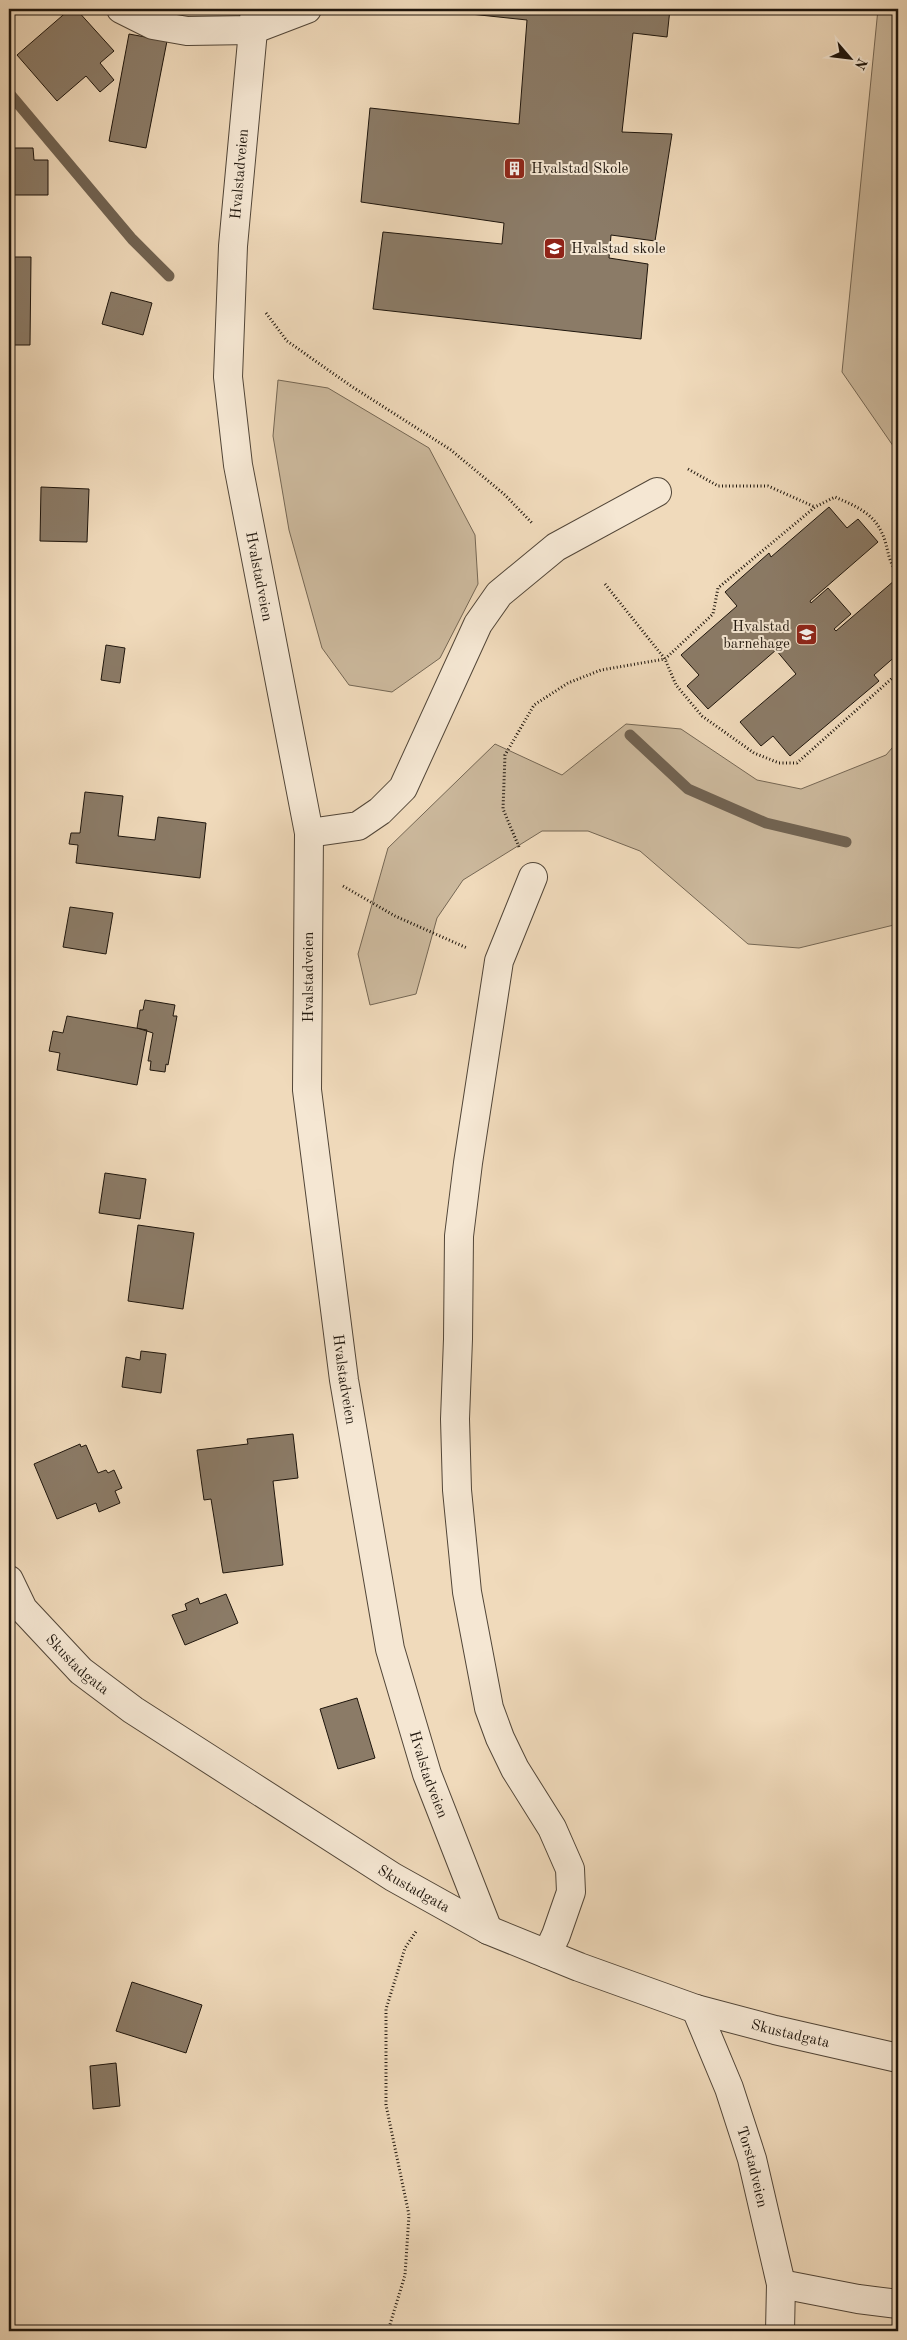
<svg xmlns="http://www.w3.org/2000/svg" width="907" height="2340" font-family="'Old Standard TT',serif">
<rect width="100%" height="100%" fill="#f0dabb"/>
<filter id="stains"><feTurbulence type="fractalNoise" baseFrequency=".004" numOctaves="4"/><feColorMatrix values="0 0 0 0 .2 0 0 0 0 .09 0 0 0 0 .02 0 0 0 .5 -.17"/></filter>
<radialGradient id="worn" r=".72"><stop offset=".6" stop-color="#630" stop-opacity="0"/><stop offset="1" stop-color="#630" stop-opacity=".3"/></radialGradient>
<path fill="#ccb99d" stroke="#756754" d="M 878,9 L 898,9 L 898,453 L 842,372 Z
M 278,380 L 328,388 L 429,448 L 475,535 L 478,584 L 440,658 L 392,692 L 349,685 L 322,648 L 289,530 L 273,436 Z
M 626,724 L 681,729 L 757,780 L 801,789 L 886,755 L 898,741 L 898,924 L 799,948 L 748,944 L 640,851 L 588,831 L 542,831 L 463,880 L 437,918 L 416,994 L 370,1005 L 358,954 L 388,848 L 495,744 L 562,775 Z"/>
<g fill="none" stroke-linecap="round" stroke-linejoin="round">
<path stroke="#716352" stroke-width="11" d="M 9,93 L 132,239 L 169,276
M 630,735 L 688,789 L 766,823 L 846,842"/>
</g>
<path fill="#8b7b67" stroke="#1e150c" d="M 70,9 L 76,9 L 114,51 L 100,63 L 114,80 L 100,92 L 86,76 L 57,101 L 17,55 Z
M 423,9 L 670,9 L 667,37 L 633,33 L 622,132 L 672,134 L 655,241 L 611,235 L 609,258 L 648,264 L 641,339 L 373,309 L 383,232 L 502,244 L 504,223 L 361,202 L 370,108 L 519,124 L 527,20 Z
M 129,34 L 167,41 L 146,148 L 109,141 Z
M 9,148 L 33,148 L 34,160 L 48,160 L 48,195 L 9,195 Z
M 9,257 L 31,257 L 30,345 L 9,345 Z
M 111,292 L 152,303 L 143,335 L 102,324 Z
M 41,487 L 89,489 L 87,542 L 40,541 Z
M 829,507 L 847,528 L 858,519 L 878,542 L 810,601 L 811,603 L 828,588 L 851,614 L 834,629 L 836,631 L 895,580 L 898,583 L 898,654 L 874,675 L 879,681 L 790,756 L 773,736 L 761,746 L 740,722 L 796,674 L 776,650 L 708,709 L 687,686 L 699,675 L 681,655 L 737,606 L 725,592 L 769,553 L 771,557 Z
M 106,645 L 125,648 L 120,683 L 101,680 Z
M 85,792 L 123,796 L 118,836 L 155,840 L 158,817 L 206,823 L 200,878 L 76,863 L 78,845 L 69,844 L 71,833 L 80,833 Z
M 70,907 L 113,913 L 106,954 L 63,947 Z
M 145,1000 L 175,1005 L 173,1016 L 177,1016 L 168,1065 L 166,1064 L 165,1072 L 150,1070 L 151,1061 L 148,1061 L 153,1033 L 137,1028 L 140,1010 L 143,1010 Z
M 67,1016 L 147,1030 L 137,1085 L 57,1070 L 60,1053 L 49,1051 L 53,1031 L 63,1033 Z
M 105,1173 L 146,1179 L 140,1219 L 99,1213 Z
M 138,1225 L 194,1233 L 183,1309 L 128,1301 Z
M 141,1351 L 166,1354 L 161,1393 L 122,1387 L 126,1357 L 140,1360 Z
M 293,1434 L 298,1478 L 273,1481 L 283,1565 L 223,1573 L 211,1499 L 204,1500 L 197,1450 L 248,1444 L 247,1439 Z
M 80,1444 L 81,1447 L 86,1445 L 98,1473 L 106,1470 L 108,1473 L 114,1470 L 122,1488 L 115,1491 L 120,1503 L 99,1512 L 96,1503 L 57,1519 L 34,1464 Z
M 226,1594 L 238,1623 L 185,1645 L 172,1615 L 187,1610 L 185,1604 L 198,1598 L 200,1604 Z
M 357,1698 L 375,1758 L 338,1769 L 320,1709 Z
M 132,1982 L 202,2005 L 186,2053 L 116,2031 Z
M 116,2063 L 120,2106 L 93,2109 L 90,2066 Z"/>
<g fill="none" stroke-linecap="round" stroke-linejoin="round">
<defs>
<g id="minor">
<path d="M 121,9 L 153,25 L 187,31 L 252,30 L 307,9"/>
<path id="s1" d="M 255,9 L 233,246 L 228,377 L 238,465 L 309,833 L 307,1090 L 344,1380 L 390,1649 L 427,1774 L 488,1930"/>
<path d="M 309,833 L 358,826 L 380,811 L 403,788 L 478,624 L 499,594 L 556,547 L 657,492"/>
<path d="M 533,877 L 499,961 L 468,1163 L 459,1236 L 458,1339 L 455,1419 L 457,1490 L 467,1592 L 489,1708 L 500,1738 L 515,1769 L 552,1828 L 570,1869 L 571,1892 L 556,1935 L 547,1954"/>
<path id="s2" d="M 9,1580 L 23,1609 L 81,1671 L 133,1710 L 393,1877 L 488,1930 L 579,1967 L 696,2009 L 775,2030 L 898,2058"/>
<path id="s3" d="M 696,2009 L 729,2088 L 752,2159 L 781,2284 L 780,2331"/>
<path d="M 781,2284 L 858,2299 L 898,2304"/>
</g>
</defs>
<use href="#minor" stroke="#524638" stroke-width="30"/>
<path stroke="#1e150c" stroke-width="3" stroke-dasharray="1 2.5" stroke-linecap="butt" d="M 266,313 L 287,341 L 351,386 L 451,450 L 505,495 L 532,523
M 688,469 L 718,486 L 768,486 L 815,507
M 605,584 L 665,659 L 676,685 L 702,716 L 754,753 L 779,763 L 797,763 L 898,673
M 519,847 L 503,809 L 505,755 L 534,705 L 568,683 L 601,670 L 665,659 L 713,614 L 718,588 L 815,507 L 835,497 C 853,505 872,512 881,531 C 889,546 886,559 898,574
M 343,886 L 395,916 L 467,948
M 388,2331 L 405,2275 L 409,2215 L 386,2105 L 386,2009 L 405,1948 L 417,1930"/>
<use href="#minor" stroke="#f5e7d3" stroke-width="28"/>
</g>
<defs>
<symbol id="building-square" viewBox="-11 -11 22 22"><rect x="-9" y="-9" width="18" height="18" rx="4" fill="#8f2418" stroke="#f5e7d3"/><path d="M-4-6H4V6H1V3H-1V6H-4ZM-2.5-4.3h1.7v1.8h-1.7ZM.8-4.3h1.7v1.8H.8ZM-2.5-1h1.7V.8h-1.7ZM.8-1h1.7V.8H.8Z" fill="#fff"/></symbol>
<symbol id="school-square" viewBox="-11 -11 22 22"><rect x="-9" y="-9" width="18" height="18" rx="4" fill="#8f2418" stroke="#f5e7d3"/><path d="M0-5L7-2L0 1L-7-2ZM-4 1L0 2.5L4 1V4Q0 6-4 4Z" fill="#fff"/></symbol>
</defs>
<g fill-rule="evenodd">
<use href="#building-square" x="502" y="156" width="25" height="25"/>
<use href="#school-square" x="542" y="236" width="25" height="25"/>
<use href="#school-square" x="794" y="622" width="25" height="25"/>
</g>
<g text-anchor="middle" stroke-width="4" stroke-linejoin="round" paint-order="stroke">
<g font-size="15" fill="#1e150c" stroke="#f5e7d3" text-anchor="start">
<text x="531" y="173">Hvalstad Skole</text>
<text x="571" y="253">Hvalstad skole</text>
<text x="790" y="631" text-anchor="end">Hvalstad<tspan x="790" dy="17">barnehage</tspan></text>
</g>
<g font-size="15" fill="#1e150c" stroke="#f5e7d3">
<text transform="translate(239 174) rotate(-85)" y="5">Hvalstadveien</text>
<text dy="5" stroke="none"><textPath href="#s1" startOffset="571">Hvalstadveien</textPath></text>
<text transform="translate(308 977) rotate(-90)" y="5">Hvalstadveien</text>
<text dy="5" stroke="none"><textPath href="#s1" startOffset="1381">Hvalstadveien</textPath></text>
<text dy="5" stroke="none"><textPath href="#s2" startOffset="110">Skustadgata</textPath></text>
<text dy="5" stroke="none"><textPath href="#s1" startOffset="1786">Hvalstadveien</textPath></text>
<text dy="5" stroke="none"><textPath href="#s2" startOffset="515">Skustadgata</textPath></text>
<text dy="5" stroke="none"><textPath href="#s2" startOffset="920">Skustadgata</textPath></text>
<text dy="5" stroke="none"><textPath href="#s3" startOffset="168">Torstadveien</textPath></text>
</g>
</g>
<rect width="907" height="2340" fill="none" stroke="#f0dabb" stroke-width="30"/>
<rect x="10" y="10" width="887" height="2320" fill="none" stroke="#1e150c" stroke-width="2.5"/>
<rect x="15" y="15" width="877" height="2310" fill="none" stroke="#1e150c"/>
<g transform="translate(850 58) rotate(118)" stroke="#f5e7d3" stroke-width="4" paint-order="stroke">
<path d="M0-4L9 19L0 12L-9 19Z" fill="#1e150c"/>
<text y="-8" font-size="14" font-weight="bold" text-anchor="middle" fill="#1e150c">N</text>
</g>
<rect width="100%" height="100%" filter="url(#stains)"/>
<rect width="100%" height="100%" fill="url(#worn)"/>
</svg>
